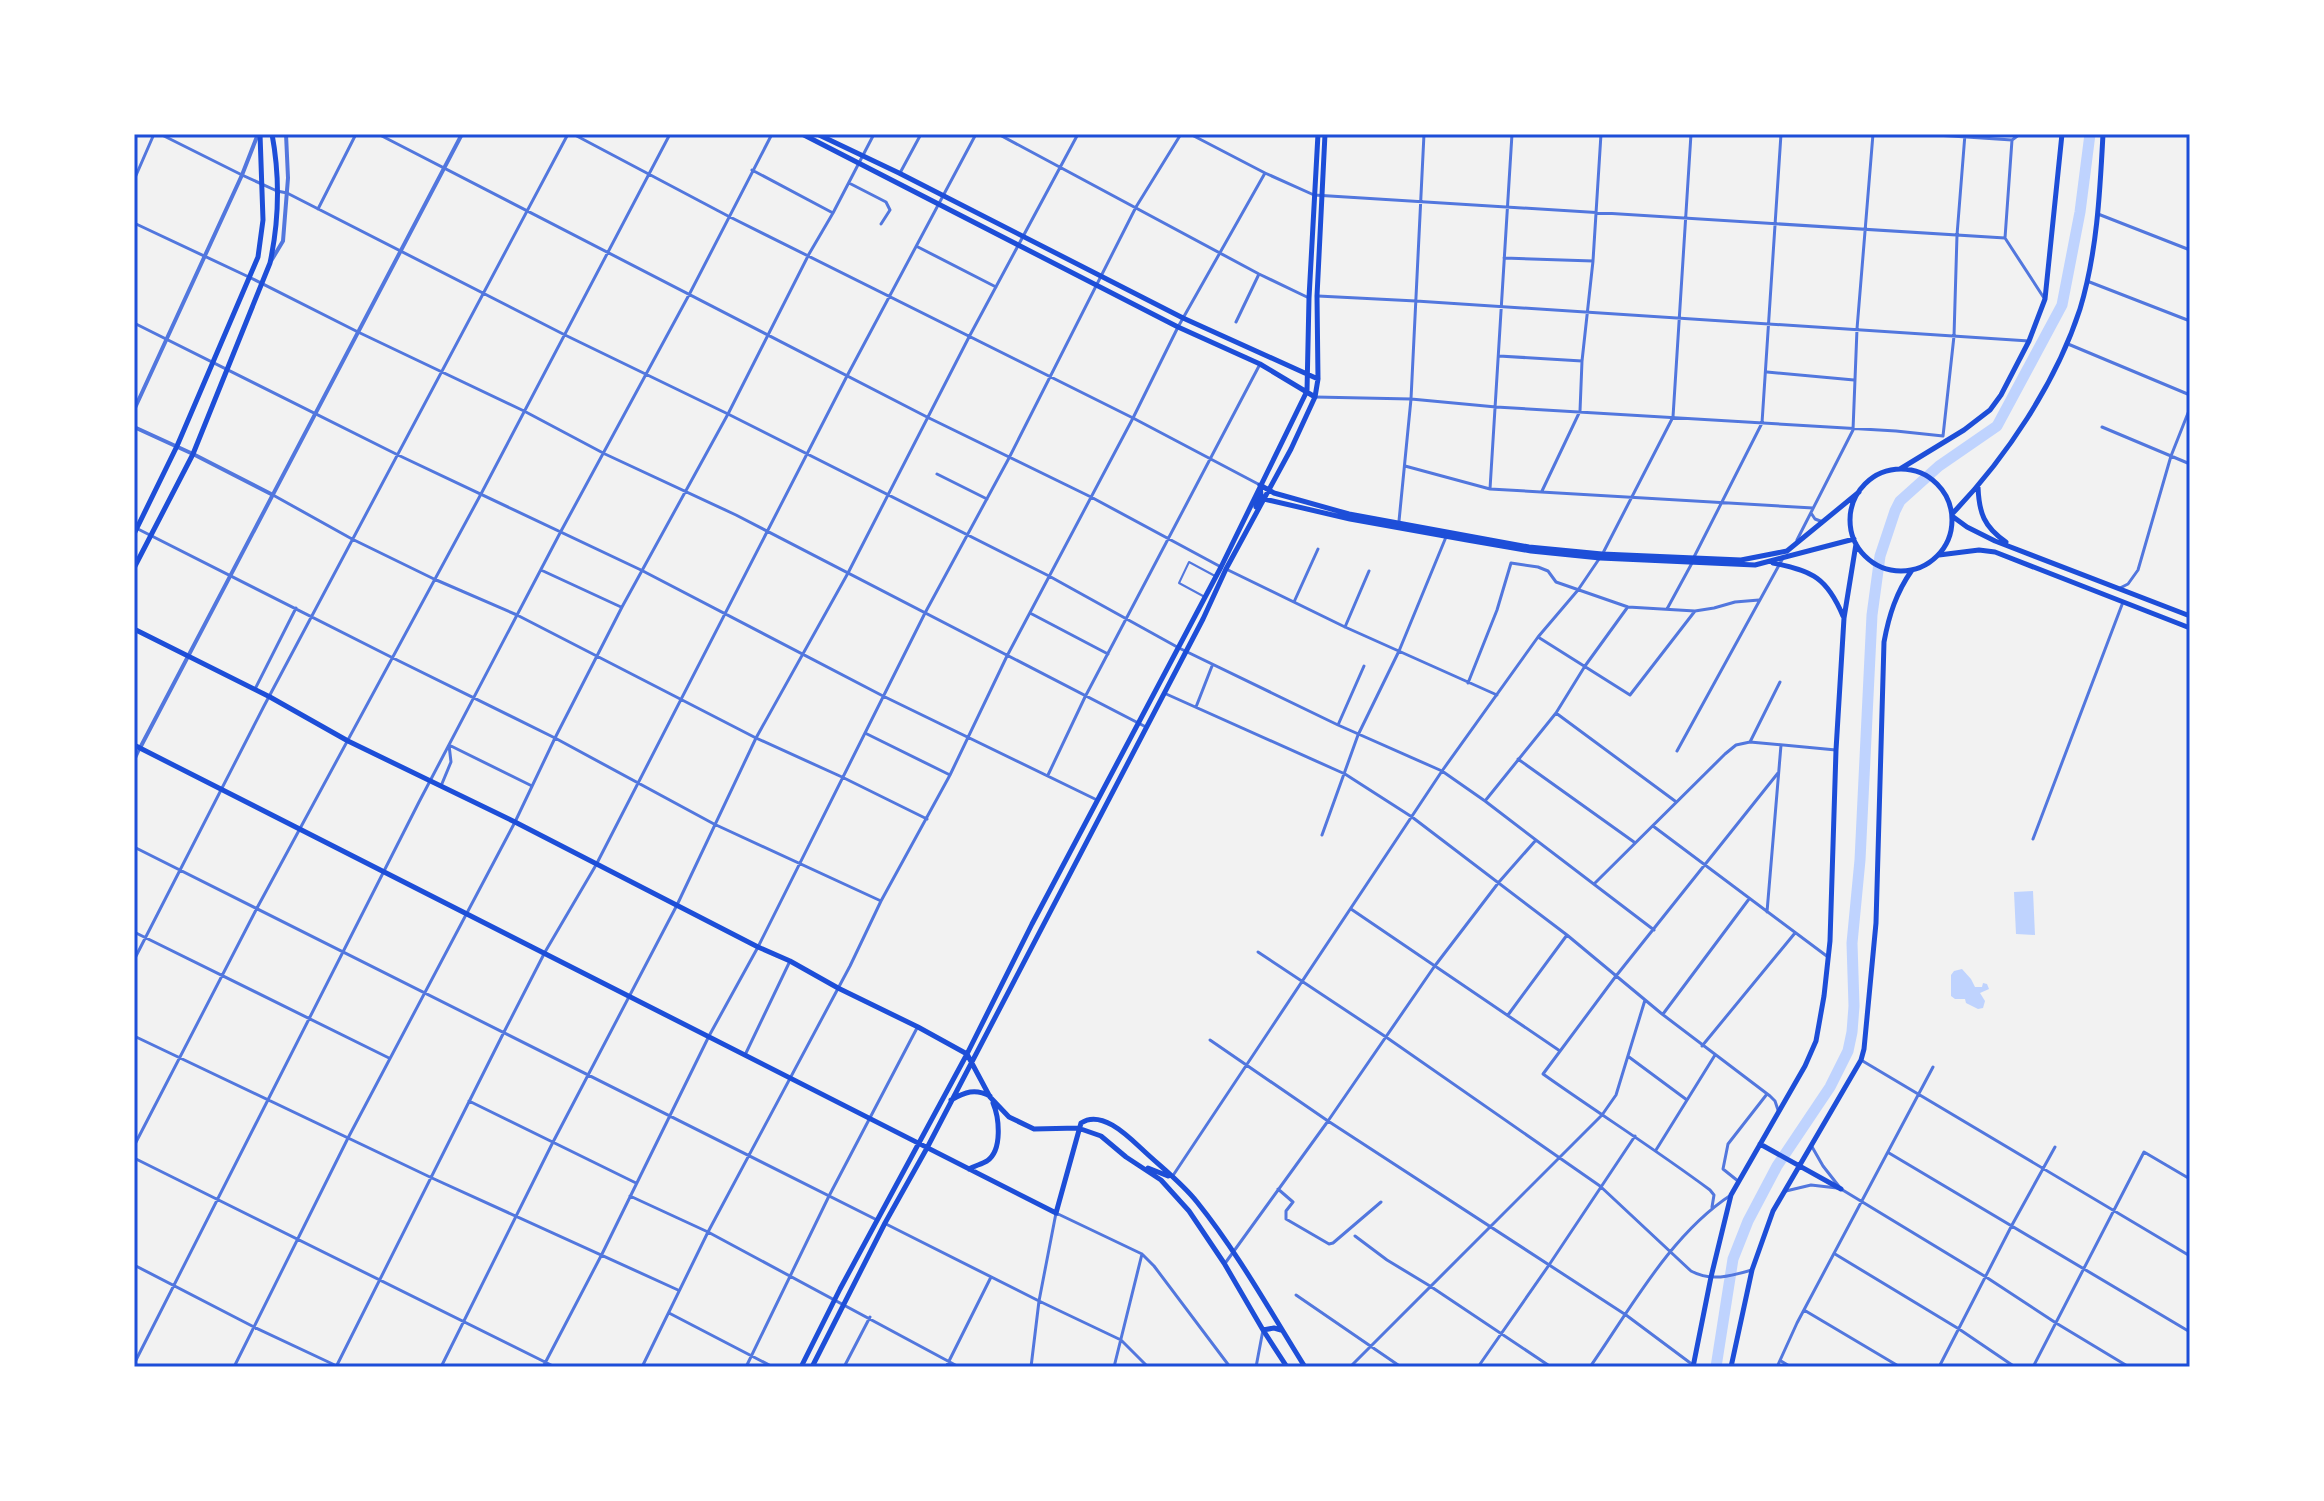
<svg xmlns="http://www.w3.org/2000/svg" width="2324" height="1501" font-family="Mulish,sans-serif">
<rect width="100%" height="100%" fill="#f2f2f2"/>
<path fill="#bfd3fe" d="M 2033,891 L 2035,935 L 2016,934 L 2014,892 Z
M 1962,969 L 1971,979 L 1975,987 L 1982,987 L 1983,983 L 1987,984 L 1989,989 L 1980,993 L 1985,1001 L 1983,1008 L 1978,1009 L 1966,1003 L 1965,999 L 1955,999 L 1951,996 L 1951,975 L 1954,971 Z"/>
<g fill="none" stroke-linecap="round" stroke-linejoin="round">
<path stroke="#bfd3fe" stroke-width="11" d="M 1716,1367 L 1733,1259 L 1748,1221 L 1777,1166 L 1830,1087 L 1848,1051 L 1852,1032 L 1854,1006 L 1852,943 L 1860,860 L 1872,615 L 1880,556 L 1895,511 L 1900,501 L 1939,466 L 1997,426 L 2062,305 L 2080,212 L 2090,134"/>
<path stroke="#5277de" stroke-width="2" d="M 1203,596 L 1179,583 L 1189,562 L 1215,576"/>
<path stroke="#5277de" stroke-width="3" d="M 160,134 L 242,175 L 277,191 L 287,193 L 565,335 L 728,414 L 1049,576 L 1179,648 L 1338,725 L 1442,771 L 1485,801 L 1654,930
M 378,134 L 927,417 L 1091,497 L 1221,567
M 573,134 L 728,216 L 1133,418 L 1260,485
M 998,134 L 1259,274 L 1309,298
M 1190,134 L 1265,173 L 1314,195 L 2005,238
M 1921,134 L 2012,140
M 2020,134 L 2012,140 L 2005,238 L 2044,298
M 752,170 L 833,213
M 900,173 L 921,134
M 134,180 L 154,134
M 849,183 L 886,202 L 890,210 L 881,224
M 318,209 L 356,134
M 2098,214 L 2190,250
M 134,223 L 251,278 L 358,332 L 524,411 L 605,454 L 736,515 L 1146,727
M 918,247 L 996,287
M 1504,258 L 1593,261
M 2087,281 L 2190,321
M 1318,296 L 1416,301 L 2029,341
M 1236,322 L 1259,274
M 134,323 L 398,455 L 641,570 L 883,696 L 1097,800
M 2068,344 L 2190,395
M 1499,356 L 1582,361
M 1767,372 L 1854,380
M 1315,397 L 1411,399 L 1496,407 L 1896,431 L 1943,436
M 2102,427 L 2190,464
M 1943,436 L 1954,336 L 1957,235 L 1965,134
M 1405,466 L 1490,489 L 1813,508
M 937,474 L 987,499
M 1490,489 L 1512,134
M 1542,491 L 1580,411 L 1582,361 L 1593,261 L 1601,134
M 273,495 L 352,539 L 434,579 L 517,615 L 756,738 L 842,777 L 927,819
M 1811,513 L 1815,519 L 1823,522
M 1399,521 L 1411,399 L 1424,134
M 134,527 L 391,657 L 555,738 L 714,824 L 881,901
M 1797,540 L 1853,430 L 1857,329 L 1873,134
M 1603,553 L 1673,417 L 1691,134
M 1694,557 L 1762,423 L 1781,134
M 1226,569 L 1345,627 L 1497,695
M 541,570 L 621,607
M 2120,588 L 2128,584 L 2138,570 L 2171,456 L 2190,408
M 1294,602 L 1318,549
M 1667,609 L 1692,563
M 1030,613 L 1108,654
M 1345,627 L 1369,571
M 1538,637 L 1630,695 L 1695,611
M 1468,683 L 1497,610 L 1511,563 L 1538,567 L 1548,571 L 1556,582 L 1628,607 L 1695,611 L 1714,608 L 1735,602 L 1759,600
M 255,689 L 296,608
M 1164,693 L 1345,774 L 1412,817 L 1567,935 L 1662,1014 L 1770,1096 L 1775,1101 L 1778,1110
M 1196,707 L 1212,666
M 1556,713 L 1675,801
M 1338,725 L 1364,666
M 865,733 L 950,775
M 1750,742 L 1780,682
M 449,745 L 532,786
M 1677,751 L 1783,558
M 1518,759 L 1634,842
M 134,761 L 140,748
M 1048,775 L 1085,697 L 1259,366
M 441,786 L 451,762 L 449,745
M 1485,801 L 1556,713 L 1585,666 L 1627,608
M 1653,826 L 1828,957
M 1322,835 L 1358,735 L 1399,651 L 1446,537
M 2033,839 L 2123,602
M 134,847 L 877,1220
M 1594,884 L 1725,754 L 1736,745 L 1750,742 L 1836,750
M 1351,909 L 1560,1051
M 1767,912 L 1781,745
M 134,932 L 389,1058
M 1258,952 L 1386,1037 L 1600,1186 L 1691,1271 C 1711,1282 1731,1276 1752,1270
M 134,960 L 264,706 L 568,134
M 1663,1014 L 1749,899
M 1508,1015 L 1567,935
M 134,1036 L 432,1178 L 678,1290
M 1210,1040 L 1328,1121 L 1626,1315 L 1693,1365
M 1702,1046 L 1795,933
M 745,1055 L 790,961
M 1629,1057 L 1687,1100
M 1861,1060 L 2190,1256
M 469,1101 L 636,1183
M 1811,1145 L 1823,1166 L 1841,1189 L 1986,1277 L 2056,1323 L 2129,1367
M 134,1146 L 257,908 L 481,494 L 670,134
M 1656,1150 L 1715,1055
M 1889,1153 L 2190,1332
M 134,1158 L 555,1367
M 1172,1177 L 1442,771 L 1538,637 L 1578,590 L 1599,559
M 1738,1181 L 1723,1169 L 1728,1144 L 1767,1094
M 1278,1189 L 1293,1202 L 1286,1211 L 1286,1219 L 1329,1244 L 1333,1243 L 1381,1202
M 1786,1191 L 1811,1185 L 1837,1188
M 630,1196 L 708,1232 L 959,1367
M 1712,1207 L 1714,1195 L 1710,1190 C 1655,1149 1598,1113 1543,1074 L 1616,976 L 1778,773
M 886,1224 L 1039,1301 L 1121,1340 L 1148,1367
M 1355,1236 L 1387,1260 L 1430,1286 L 1551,1367
M 1835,1254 L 1959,1329 L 2015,1367
M 1226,1262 L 1328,1121 L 1434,967 L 1499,882 L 1536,840
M 134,1265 L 254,1327 L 339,1367
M 1296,1295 L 1401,1367
M 1804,1310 L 1900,1367
M 669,1313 L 773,1367
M 1781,1361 L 1791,1367
M 134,1364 L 419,802 L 560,533 L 690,293 L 772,134
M 234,1367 L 348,1138 L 515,822 L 555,738 L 622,607 L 728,414 L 809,254 L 833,213 L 874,134
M 336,1367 L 504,1032 L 545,952 L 596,865 L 847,376 L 976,134
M 441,1367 L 552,1144 L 677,905 L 756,738 L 848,573 L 969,337 L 1078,134
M 543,1367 L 602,1254 L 709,1036 L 758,947 L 925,613 L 1009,458 L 1136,207 L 1181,134
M 642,1367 L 708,1232 L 850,966 L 881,901 L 950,775 L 1007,656 L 1133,418 L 1178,327 L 1265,173
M 746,1367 L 829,1196 L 917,1028
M 844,1367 L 870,1317
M 946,1367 L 991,1277
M 1031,1367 L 1039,1301 L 1056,1213 L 1142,1254 L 1154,1266 L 1230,1367
M 1114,1367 L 1142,1254
M 1256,1367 L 1263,1330
M 1350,1367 L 1602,1115 L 1616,1095 L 1645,1000
M 1478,1367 L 1549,1265 L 1635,1136
M 1590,1367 C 1631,1308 1671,1234 1731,1195
M 1777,1367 L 1797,1323 L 1933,1067
M 1939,1367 L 2012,1225 L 2055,1147
M 2033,1367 L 2144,1152 L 2190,1179"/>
<path stroke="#5277de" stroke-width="4" d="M 271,261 L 283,241 L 288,178 L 286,134
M 134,410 L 242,175 L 258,134
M 134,427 L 193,454 L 273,495
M 140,748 L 462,134"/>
<path stroke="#1d4ed8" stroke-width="5" d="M 802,134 L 1178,327 L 1260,364 L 1315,397
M 817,134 L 899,173 L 1183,318 L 1318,379
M 1900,469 L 1964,430 L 1990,410 L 2001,395 L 2029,341 L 2045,299 L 2062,134
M1850 520a51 51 0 1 1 102 0a51 51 0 1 1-102 0Z
M 1260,485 L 1274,493 L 1349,514 L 1529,547 L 1602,554 L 1741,560 L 1787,551 L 1859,492
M 1978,487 C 1979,513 1984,527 2006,542
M 1264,499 L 1350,519 L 1467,540 L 1531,551 L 1600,558 L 1755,565 L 1854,539
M 1256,507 L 1261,495 L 1260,486
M 1952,514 C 2006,458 2056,383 2080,309 C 2097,253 2100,192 2103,134
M 1952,516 L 1967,527 L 1995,541 L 2190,616
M 1939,555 L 1979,550 L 1995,552 L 2190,628
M 1773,563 C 1813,571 1827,578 1843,616
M 134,629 L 270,697 L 348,741 L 515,822 L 758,947 L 790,961 L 838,988 L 918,1027 L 967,1054 L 990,1097 L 1009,1117 L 1034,1129 L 1078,1128 L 1101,1136 L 1126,1157 L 1161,1180 L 1189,1211 L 1224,1263 L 1263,1330 L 1287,1367
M 134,745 L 1056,1213 L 1081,1123 C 1102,1109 1129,1137 1144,1151 C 1161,1167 1182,1183 1197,1202 C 1238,1253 1270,1311 1305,1367
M 951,1100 C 965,1092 975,1088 990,1096
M 1760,1144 L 1841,1189
M 1148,1168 L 1168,1176
M 969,1169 C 974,1166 982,1164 987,1161 C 1003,1150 999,1117 993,1103
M 1263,1330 L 1274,1328 L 1281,1330
M 801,1367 L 840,1289 L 967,1054 L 1032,924 L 1221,567 L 1307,391 L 1309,298 L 1318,134
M 812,1367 L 885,1223 L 927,1148 L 1203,619 L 1226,569 L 1291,449 L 1315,397 L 1318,379 L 1317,296 L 1325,134
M 1693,1367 L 1711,1277 L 1731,1195 L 1805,1066 L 1816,1041 L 1824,996 L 1830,941 L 1836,750 L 1844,618 L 1856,544
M 1731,1367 L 1752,1270 L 1773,1211 L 1861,1060 L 1864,1049 L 1876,923 L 1884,642 C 1889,615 1896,593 1912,570"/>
<path stroke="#1d4ed8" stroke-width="5" d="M 134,534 L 177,446 L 258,257 L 263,220 L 260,134
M 134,568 L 193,454 L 270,263 C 279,221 280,177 272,134"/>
</g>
<rect width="2324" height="1501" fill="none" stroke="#ffffff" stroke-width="272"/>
<rect x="136" y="136" width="2052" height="1229" fill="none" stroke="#1d4ed8" stroke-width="3"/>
</svg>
